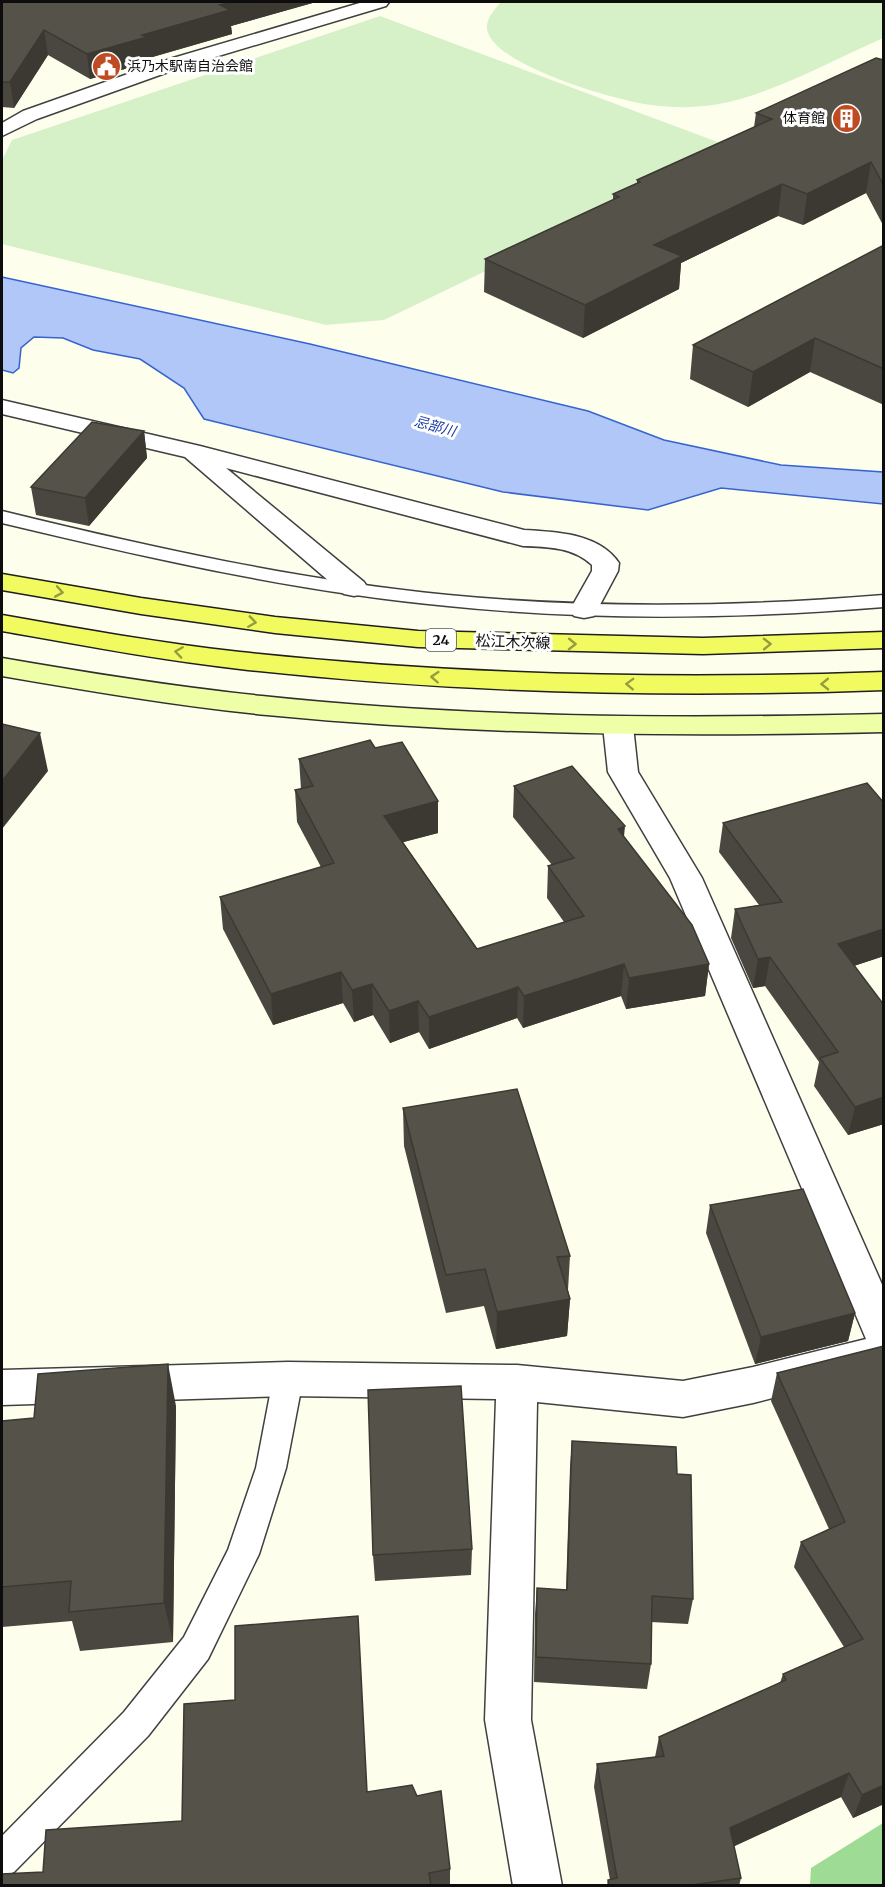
<svg xmlns="http://www.w3.org/2000/svg" width="885" height="1887" font-family="Merriweather,'Noto Sans JP',serif">
<rect width="100%" height="100%" fill="#fdffec"/>
<path fill="#9edb95" d="M 883,1823 L 883,1885 L 810,1885 L 811,1868 Z"/>
<path fill="#d6f1c8" d="M 501,2 L 883,2 L 883,38 C 833,60 773,94 719,104 C 696,108 674,108 651,105 C 621,102 482,63 487,25 C 488,16 496,8 501,2 Z
M 380,16 L 723,144 L 672,181 L 384,320 L 326,325 L 2,244 L 2,160 L 12,140 Z"/>
<path fill="#b0c7f7" stroke="#3663cf" stroke-width="1.5" d="M 2,277 L 310,344 L 588,411 L 664,440 L 781,465 L 883,472 L 883,504 L 721,488 L 648,510 L 503,492 L 204,419 L 184,388 L 140,359 L 93,350 L 63,338 L 34,337 L 21,348 L 19,368 L 13,373 L 2,370 Z"/>
<g fill="none" stroke-linecap="round" stroke-linejoin="round">
<defs>
<path id="lane" d="M 2,511 C 149,547 297,580 448,595 C 593,609 738,607 884,595 L 884,607 C 738,619 593,621 448,606 C 297,592 149,558 2,523 Z
M 288,1366 L 298,1370 L 303,1379 L 286,1468 L 259,1554 L 208,1659 L 148,1736 L 14,1872 L 2,1877 L 2,1836 L 124,1712 L 184,1637 L 228,1550 L 256,1468 L 273,1379 L 278,1370 Z"/>
<path id="street" d="M 363,2 L 389,2 L 386,6 L 185,66 L 37,119 L 2,136 L 2,123 L 23,111 L 173,58 Z
M 2,400 L 200,446 L 524,530 C 556,532 599,533 619,563 L 618,571 L 594,616 L 584,618 L 574,616 L 570,610 L 592,571 L 592,565 C 573,547 548,547 523,546 L 226,468 L 364,582 L 368,588 L 364,594 L 354,596 L 344,594 L 185,457 L 2,414 Z
M 618,717 L 628,719 L 633,726 L 638,772 L 702,878 L 884,1289 L 884,1369 L 753,1403 L 683,1417 L 537,1402 L 531,1720 L 562,1886 L 513,1886 L 485,1720 L 496,1399 L 288,1396 L 2,1405 L 2,1370 L 288,1362 L 517,1365 L 683,1381 L 753,1367 L 866,1339 L 670,878 L 608,772 L 603,726 L 608,719 Z"/>
<path id="secondary" d="M 2,658 C 89,673 175,687 262,696 C 468,718 677,719 884,714 L 884,732 C 678,737 472,735 267,715 C 178,706 90,691 2,676 Z"/>
<path id="primary" d="M 2,574 L 141,598 L 275,617 L 418,631 L 703,638 L 884,632 L 884,648 L 703,654 L 418,647 L 275,633 L 141,614 L 2,590 Z
M 2,615 C 81,629 160,643 240,652 C 454,675 668,680 884,672 L 884,690 C 668,698 454,693 240,669 C 160,660 81,645 2,631 Z"/>
</defs>
<use href="#lane" stroke="#404040" stroke-width="3"/>
<use href="#street" stroke="#404040" stroke-width="3"/>
<use href="#secondary" stroke="#2f2f2f" stroke-width="3"/>
<use href="#primary" stroke="#1e1e1e" stroke-width="3"/>
<use href="#lane" fill="#fff" fill-rule="evenodd"/>
<use href="#street" fill="#fff" fill-rule="evenodd"/>
<use href="#secondary" fill="#eeffa7" fill-rule="evenodd"/>
<use href="#primary" fill="#f1fb60" fill-rule="evenodd"/>
</g>
<path fill="#49473f" d="M 2,2 L 316,2 L 231,26 L 232,34 L 149,58 L 149,62 L 90,79 L 48,55 L 14,108 L 2,107 Z
M 884,60 L 884,227 L 866,193 L 803,225 L 778,216 L 681,263 L 679,289 L 583,338 L 484,292 L 485,259 L 613,200 L 613,194 L 637,183 L 637,180 L 754,127 L 756,113 Z
M 884,245 L 884,405 L 810,372 L 748,407 L 690,379 L 693,345 Z
M 144,431 L 147,458 L 89,526 L 36,515 L 31,487 Z
M 375,748 L 438,833 L 403,842 L 477,949 L 564,922 L 547,898 L 548,866 L 552,865 L 513,817 L 514,786 L 624,837 L 709,964 L 705,996 L 626,1009 L 621,996 L 523,1028 L 517,1018 L 429,1049 L 419,1032 L 390,1043 L 373,1015 L 354,1022 L 343,1003 L 273,1025 L 223,929 L 220,897 L 321,867 L 297,822 L 295,790 L 301,789 L 299,759 Z
M 884,803 L 884,956 L 854,966 L 884,1005 L 884,1124 L 848,1135 L 814,1086 L 819,1062 L 765,986 L 753,988 L 731,938 L 735,909 L 759,905 L 719,852 L 723,823 Z
M 403,1108 L 570,1256 L 568,1290 L 570,1299 L 567,1336 L 496,1349 L 484,1306 L 446,1313 L 404,1146 Z
M 710,1205 L 855,1313 L 848,1341 L 755,1364 L 706,1233 Z
M 884,1346 L 884,1804 L 853,1818 L 841,1797 L 734,1846 L 741,1878 L 739,1886 L 607,1886 L 608,1880 L 610,1880 L 594,1787 L 597,1764 L 655,1757 L 659,1737 L 780,1683 L 783,1674 L 844,1647 L 794,1567 L 801,1542 L 829,1529 L 771,1401 L 777,1373 Z
M 176,1406 L 173,1642 L 80,1651 L 72,1621 L 2,1627 L 2,1421 Z
M 572,1441 L 677,1474 L 693,1599 L 688,1624 L 651,1622 L 651,1664 L 647,1689 L 534,1682 L 535,1614 L 537,1588 L 566,1590 L 570,1467 Z
M 472,1549 L 471,1575 L 375,1581 L 373,1555 Z
M 367,1792 L 450,1869 L 450,1886 L 2,1886 L 43,1872 L 182,1821 Z"/>
<path fill="#3c3933" d="M 231,2 L 316,2 L 231,26 L 232,34 L 149,58 L 149,62 L 90,79 L 87,54 L 142,35 L 220,5 Z
M 44,30 L 48,55 L 14,108 L 10,82 Z
M 871,162 L 866,193 L 803,225 L 807,194 Z
M 782,184 L 778,216 L 681,263 L 679,289 L 583,338 L 585,305 L 654,245 Z
M 815,338 L 810,372 L 748,407 L 753,372 Z
M 144,431 L 147,458 L 89,526 L 85,498 Z
M 40,733 L 48,771 L 2,829 L 2,781 Z
M 438,801 L 438,833 L 385,847 L 384,816 Z
M 625,826 L 622,857 L 618,829 Z
M 884,929 L 884,956 L 832,973 L 838,944 Z
M 770,957 L 765,986 L 753,988 L 758,959 Z
M 624,964 L 621,996 L 523,1028 L 524,996 Z
M 709,964 L 705,996 L 626,1009 L 629,978 Z
M 341,972 L 343,1003 L 273,1025 L 271,994 Z
M 372,984 L 373,1015 L 354,1022 L 352,990 Z
M 518,987 L 517,1018 L 429,1049 L 429,1017 Z
M 418,1001 L 419,1032 L 390,1043 L 389,1011 Z
M 884,1097 L 884,1124 L 848,1135 L 855,1107 Z
M 570,1299 L 567,1336 L 496,1349 L 497,1312 Z
M 855,1313 L 848,1341 L 755,1364 L 761,1337 Z
M 168,1364 L 176,1406 L 173,1642 L 164,1603 Z
M 849,1773 L 841,1797 L 724,1851 L 730,1828 Z
M 884,1785 L 884,1804 L 853,1818 L 862,1795 Z"/>
<path fill="#555249" stroke="#3c3933" stroke-width="1.5" d="M 2,2 L 231,2 L 220,5 L 230,10 L 142,35 L 147,37 L 87,54 L 44,30 L 10,82 L 2,82 Z
M 876,58 L 884,60 L 884,186 L 871,162 L 807,194 L 782,184 L 654,245 L 682,256 L 585,305 L 485,259 L 619,197 L 613,194 L 640,182 L 637,180 L 772,119 L 756,113 Z
M 884,245 L 884,369 L 815,338 L 753,372 L 693,345 Z
M 92,422 L 144,431 L 85,498 L 31,487 Z
M 2,724 L 40,733 L 2,781 Z
M 370,740 L 375,748 L 402,742 L 438,801 L 384,816 L 477,949 L 584,916 L 548,866 L 574,858 L 514,786 L 572,766 L 625,826 L 618,829 L 692,925 L 709,964 L 629,978 L 624,964 L 524,996 L 518,987 L 429,1017 L 418,1001 L 389,1011 L 372,984 L 352,990 L 341,972 L 271,994 L 220,897 L 334,863 L 295,790 L 313,786 L 299,759 Z
M 867,783 L 884,803 L 884,929 L 838,944 L 884,1005 L 884,1097 L 855,1107 L 820,1058 L 838,1052 L 770,957 L 758,959 L 735,909 L 782,902 L 723,823 Z
M 517,1089 L 570,1256 L 557,1257 L 570,1299 L 497,1312 L 485,1269 L 446,1275 L 403,1108 Z
M 803,1189 L 855,1313 L 761,1337 L 710,1205 Z
M 884,1346 L 884,1785 L 862,1795 L 849,1773 L 730,1828 L 741,1878 L 685,1886 L 609,1886 L 608,1880 L 617,1878 L 597,1764 L 664,1756 L 659,1737 L 786,1680 L 783,1674 L 863,1639 L 801,1542 L 845,1522 L 777,1373 Z
M 168,1364 L 164,1603 L 69,1612 L 71,1581 L 2,1587 L 2,1421 L 34,1418 L 38,1374 Z
M 461,1386 L 472,1549 L 373,1555 L 368,1390 Z
M 572,1441 L 676,1447 L 677,1474 L 691,1475 L 693,1599 L 652,1596 L 651,1664 L 536,1657 L 537,1588 L 567,1590 Z
M 358,1616 L 367,1792 L 412,1785 L 417,1796 L 441,1791 L 450,1869 L 429,1873 L 431,1886 L 2,1886 L 2,1874 L 43,1872 L 46,1830 L 182,1821 L 184,1704 L 235,1700 L 235,1626 Z"/>
<defs><path id="oneway-chevron" d="M-2-3.5L2.5 0L-2 3.5" fill="none" stroke-width="1.6" stroke-linecap="round" stroke-linejoin="round" transform="scale(1.5)"/></defs>
<g stroke="#969c3f">
<use href="#oneway-chevron" transform="translate(59 592) rotate(10)"/>
<use href="#oneway-chevron" transform="translate(252 622) rotate(8)"/>
<use href="#oneway-chevron" transform="translate(572 644) rotate(1)"/>
<use href="#oneway-chevron" transform="translate(767 644) rotate(-1)"/>
<use href="#oneway-chevron" transform="translate(179 652) rotate(-172)"/>
<use href="#oneway-chevron" transform="translate(435 677) rotate(-176)"/>
<use href="#oneway-chevron" transform="translate(630 684) rotate(-178)"/>
<use href="#oneway-chevron" transform="translate(825 684) rotate(179)"/>
</g>
<defs>
<symbol id="civic-disc" viewBox="-11 -11 22 22"><circle r="9.5" fill="#bf4b22" stroke="#fff"/><path d="M-.6-6.5H3V-4.5H.6V-3L4-1V1h2V6H-6V1h2V-1L-.6-3ZM-1.2 2.5V6h2.4V2.5Z" fill="#fff"/></symbol>
<symbol id="building-disc" viewBox="-11 -11 22 22"><circle r="9.5" fill="#bf4b22" stroke="#fff"/><path d="M-4-6H4V6H1V3H-1V6H-4ZM-2.5-4.3h1.7v1.8h-1.7ZM.8-4.3h1.7v1.8H.8ZM-2.5-1h1.7V.8h-1.7ZM.8-1h1.7V.8H.8Z" fill="#fff"/></symbol>
</defs>
<g fill-rule="evenodd">
<use href="#civic-disc" x="90" y="50" width="33" height="33"/>
<use href="#building-disc" x="830" y="102" width="33" height="33"/>
</g>
<g text-anchor="middle" stroke-width="6" stroke-linejoin="round" paint-order="stroke">
<g font-size="14" fill="#0d0d0d" stroke="#fff" text-anchor="start">
<text x="127" y="71">浜乃木駅南自治会館</text>
<text x="825" y="123" text-anchor="end">体育館</text>
</g>
<g font-size="14" font-style="italic" fill="#1437a0" stroke="#fff">
<text transform="translate(435 426) rotate(15)" y="5">忌部川</text>
</g>
<rect fill="#fff" stroke="#565656" stroke-width="1.5" x="426" y="629" width="30" height="22" rx="4.5"/>
<g font-size="14" font-weight="bold" fill="#0d0d0d">
<text x="441" y="645">24</text>
</g>
<g font-size="15" fill="#0d0d0d" stroke="#fff">
<text transform="translate(513 642) rotate(2)" y="5">松江木次線</text>
</g>
</g>
<rect width="885" height="1887" fill="none" stroke="#0d0d0d" stroke-width="6"/>
</svg>
